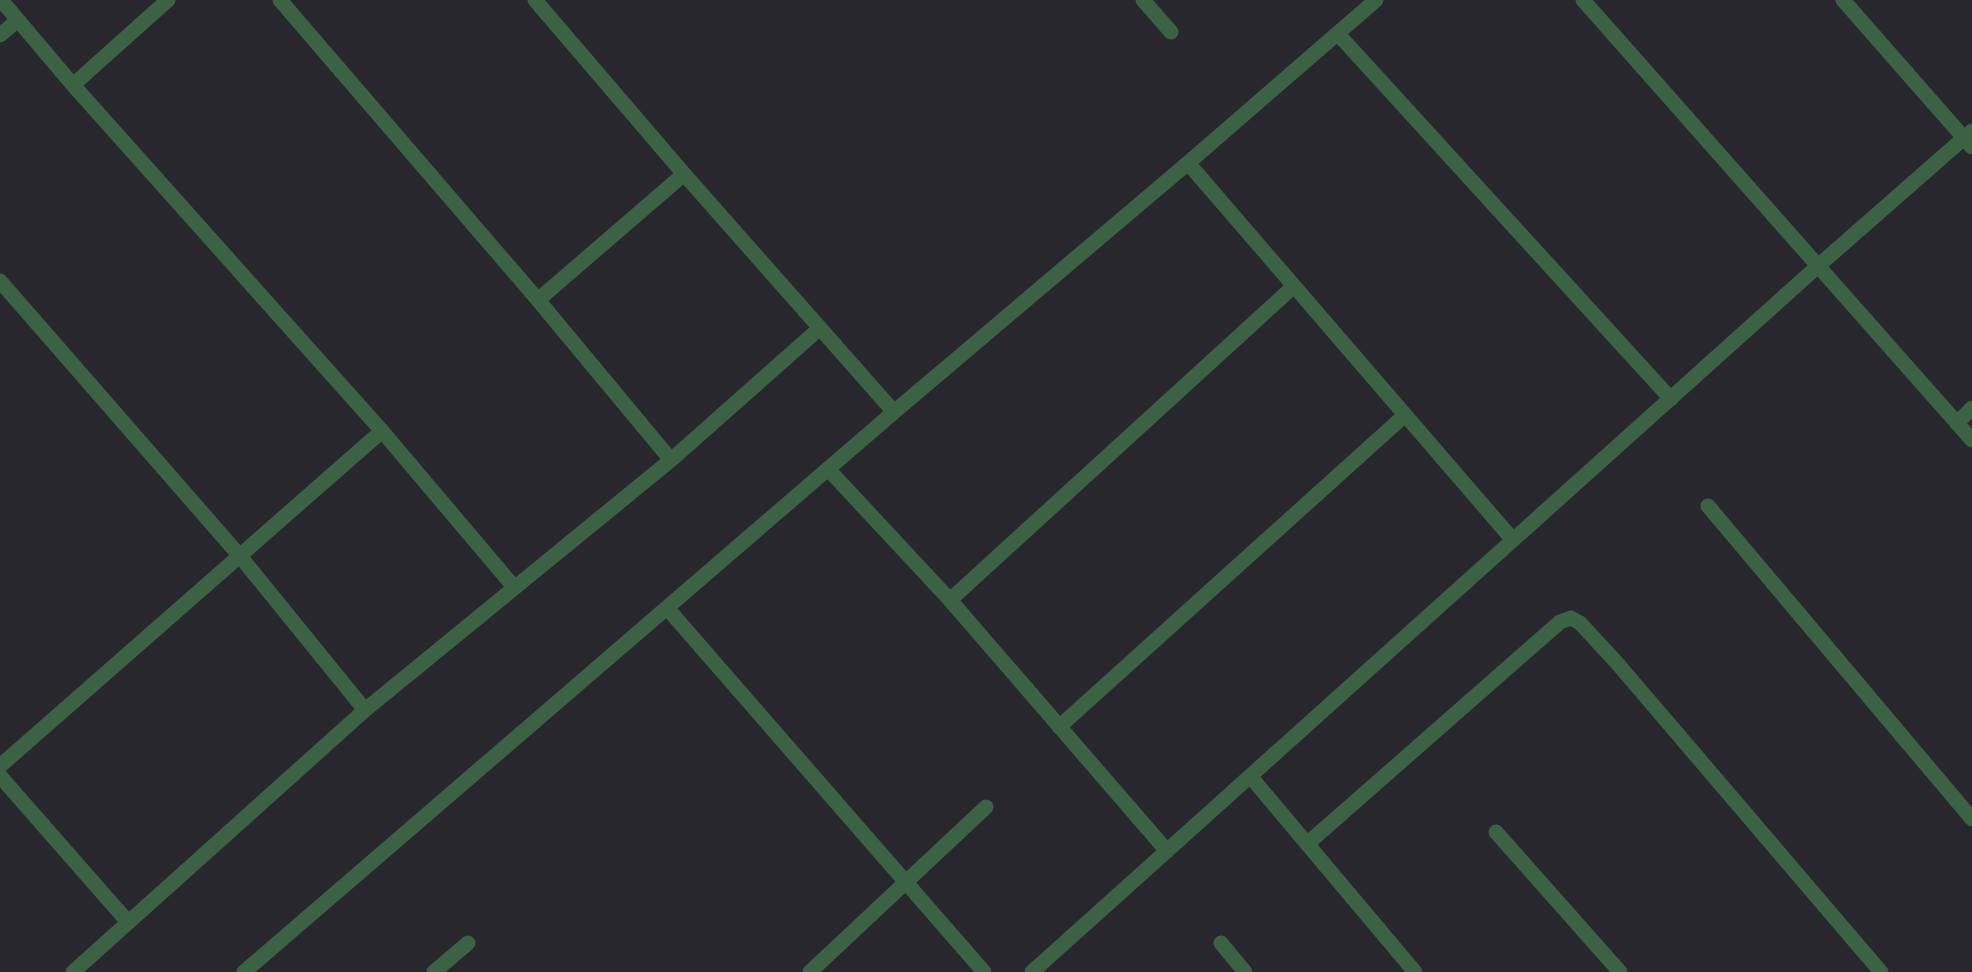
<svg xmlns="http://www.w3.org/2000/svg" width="1972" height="972" font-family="Lato,sans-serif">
<rect width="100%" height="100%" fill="#28272e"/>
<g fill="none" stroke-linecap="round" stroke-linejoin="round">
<path stroke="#3b6343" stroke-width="15" d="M 1,0 L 73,85 L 382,431 L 514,587
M 280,0 L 538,300 L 671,460
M 1143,0 L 1171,32
M 1583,0 L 1972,440
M 1843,0 L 1972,147
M 1338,34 L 1671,399
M 0,35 L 18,20
M 73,85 L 168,0
M 1188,163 L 1513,540
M 0,281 L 239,555 L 365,710
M 538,300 L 684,174
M 820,328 L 894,412
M 1957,423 L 1972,408
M 828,469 L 950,600 L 1167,851
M 1708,506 L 1972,819
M 950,600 L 1294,286
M 667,608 L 984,972
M 1059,727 L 1405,415
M 0,766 L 382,431
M 0,776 L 128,922
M 1250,776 L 1415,972
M 1496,832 L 1620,972
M 1307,844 L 1560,622 L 1571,618 L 1580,623 L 1617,663 L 1881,972
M 1221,943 L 1245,972
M 73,972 L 365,710 L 671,460 L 820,328 L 684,174 L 535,0
M 244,972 L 894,412 L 1188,163 L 1376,0
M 434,972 L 468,943
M 810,972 L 986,807
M 1032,972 L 1818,266 L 1972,131"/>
</g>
</svg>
